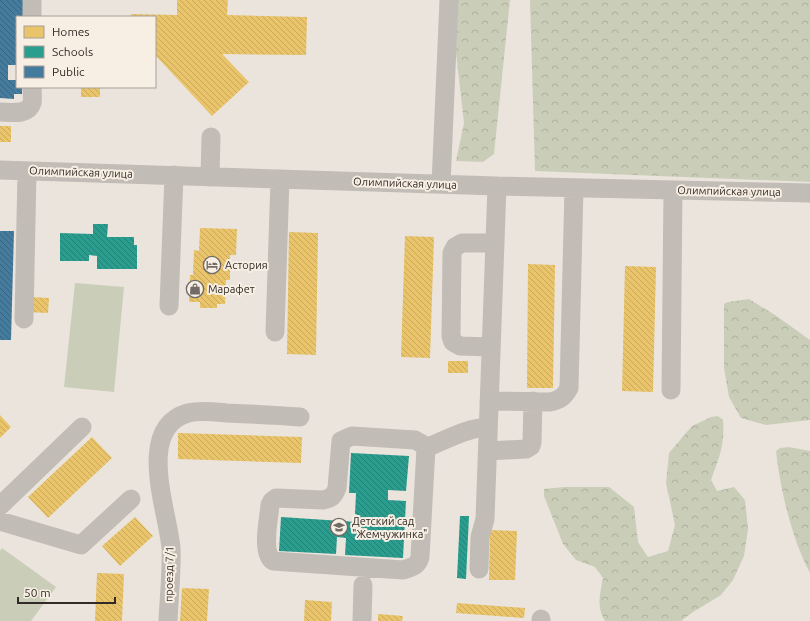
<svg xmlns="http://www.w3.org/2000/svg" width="810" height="621" font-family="Ubuntu,sans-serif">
<defs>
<pattern id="forest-crowns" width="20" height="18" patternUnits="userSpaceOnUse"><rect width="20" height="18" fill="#caceb8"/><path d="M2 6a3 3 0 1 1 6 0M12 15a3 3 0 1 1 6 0" fill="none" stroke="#aeb19e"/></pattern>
<pattern id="homes-back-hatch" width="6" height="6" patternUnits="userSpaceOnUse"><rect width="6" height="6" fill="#e9c46a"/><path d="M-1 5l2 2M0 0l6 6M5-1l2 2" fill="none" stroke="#c8a95c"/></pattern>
<pattern id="schools-back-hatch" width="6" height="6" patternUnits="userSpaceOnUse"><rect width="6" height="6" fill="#2a9d8f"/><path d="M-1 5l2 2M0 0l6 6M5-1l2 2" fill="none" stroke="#258075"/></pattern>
<pattern id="public-back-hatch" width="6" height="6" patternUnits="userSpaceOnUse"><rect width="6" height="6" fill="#457b9d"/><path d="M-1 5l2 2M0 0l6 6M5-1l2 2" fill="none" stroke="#3a6580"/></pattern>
</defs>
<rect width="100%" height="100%" fill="#eae4dd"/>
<path fill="url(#forest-crowns)" d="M 458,0 L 510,0 L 494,154 L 483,162 L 456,161 L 464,123 L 456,53 Z
M 530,0 L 810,0 L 810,182 L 535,171 Z
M 749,299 L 775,315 L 810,340 L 810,420 L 766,425 L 741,418 L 729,397 L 724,368 L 724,304 L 728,302 Z
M 718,416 L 723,420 C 725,445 719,458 711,480 L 717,491 L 734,487 L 745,500 L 748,529 L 744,556 L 733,580 L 721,595 L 693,612 L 681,621 L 605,621 C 596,605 600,595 603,578 L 595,567 L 576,560 L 563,544 L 544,496 L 544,489 L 564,487 L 609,487 L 634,507 L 638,542 L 648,557 L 668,551 L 675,525 L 666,483 L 669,453 L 692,426 L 711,417 Z
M 789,447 L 810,451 L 810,573 C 792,540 780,488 776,451 L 780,448 Z"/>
<path fill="#caceb8" d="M 75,283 L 124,287 L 114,392 L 64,387 Z
M 2,548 L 56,587 L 31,621 L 0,621 L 0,551 Z"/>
<path fill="url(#homes-back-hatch)" d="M 177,0 L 228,0 L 227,15 L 307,17 L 306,55 L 222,54 L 249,82 L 212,116 L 155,55 L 155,17 L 131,17 L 131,14 L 177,15 Z
M 81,87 L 100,87 L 100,97 L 81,97 Z
M 0,126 L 11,126 L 11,142 L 0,142 Z
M 200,228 L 237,229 L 236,255 L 230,255 L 230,280 L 226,280 L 225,304 L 217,304 L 217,308 L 200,308 L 200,302 L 189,302 L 190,275 L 193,275 L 194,250 L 199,251 Z
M 289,232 L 318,233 L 316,355 L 287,354 Z
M 405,236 L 434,237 L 430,358 L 401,357 Z
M 528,264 L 555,265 L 553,388 L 527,388 Z
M 625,266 L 656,267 L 653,392 L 622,391 Z
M 29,297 L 49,298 L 48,313 L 28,312 Z
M 448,361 L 468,361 L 468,373 L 448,373 Z
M 0,415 L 11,427 L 0,438 Z
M 178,433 L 302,437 L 301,463 L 178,459 Z
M 92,437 L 112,458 L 48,518 L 28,497 Z
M 135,517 L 153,536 L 120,566 L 102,546 Z
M 490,530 L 517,531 L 515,580 L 489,580 Z
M 97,573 L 124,574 L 122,621 L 95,621 Z
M 182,588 L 209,589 L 207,621 L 180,621 Z
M 305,600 L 332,602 L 331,621 L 304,621 Z
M 457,603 L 525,608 L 524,618 L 456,613 Z
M 378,614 L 403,616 L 402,621 L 378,621 Z"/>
<path fill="url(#schools-back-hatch)" d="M 93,224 L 108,224 L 107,237 L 134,237 L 134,245 L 137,245 L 137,269 L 97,269 L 97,256 L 89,255 L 89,261 L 60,261 L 60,233 L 93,234 Z
M 351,453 L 409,456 L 406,491 L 388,490 L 388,500 L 406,501 L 403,558 L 345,555 L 346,538 L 337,537 L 336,554 L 279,551 L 281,517 L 357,522 L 358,515 L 355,514 L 356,493 L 349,493 Z
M 460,516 L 469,516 L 466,579 L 457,578 Z"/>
<path fill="url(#public-back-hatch)" d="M 0,0 L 25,0 L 25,17 L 17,17 L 17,65 L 8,65 L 8,80 L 17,80 L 17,87 L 22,87 L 22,94 L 14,94 L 14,99 L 0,98 Z
M 0,231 L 14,231 L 11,340 L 0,340 Z"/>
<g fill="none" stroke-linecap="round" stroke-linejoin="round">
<path stroke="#c2bcb6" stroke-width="19" d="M 32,0 L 32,17
M 0,112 C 10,112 28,116 32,103 C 33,99 32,92 32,87
M 0,170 L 497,186 L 810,193
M 210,177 L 211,137
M 441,184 L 449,0
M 169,306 L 174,175
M 24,319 L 27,171
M 275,332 L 280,179
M 491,347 L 460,346 L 453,342 L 451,336 L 452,253 L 455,247 L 462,243 L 494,243
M 671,390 L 673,190
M 489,401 L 550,402 C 560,400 564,397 569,388 L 574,188
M 426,448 L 424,445 L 415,440 L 352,436 L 341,441 L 337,488 C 334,496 332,498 323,500 L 276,498 L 272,501 L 270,505 C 269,519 261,552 273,561 L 403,570 C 412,567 418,566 420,557 L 426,448 C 446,440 466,428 488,427
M 488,451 L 526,449 L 531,446 L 532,442 L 533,401
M 0,506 L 82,427
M 0,521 L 81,545 L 131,499
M 479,569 L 480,537 L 485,519 L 497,186
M 168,621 C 169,597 172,571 171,548 C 168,511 135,428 188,413 C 201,410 215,412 227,413 C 252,414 276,415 300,417
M 362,621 L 363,585
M 541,621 L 541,619"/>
</g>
<defs>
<symbol id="hotel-ring" viewBox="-11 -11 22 22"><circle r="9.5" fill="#f7efe3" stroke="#726b66" stroke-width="1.5"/><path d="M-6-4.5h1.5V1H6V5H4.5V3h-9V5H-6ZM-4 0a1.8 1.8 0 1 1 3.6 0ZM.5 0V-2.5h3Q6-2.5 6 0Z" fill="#726b66"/></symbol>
<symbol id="shop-ring" viewBox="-11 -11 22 22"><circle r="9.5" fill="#f7efe3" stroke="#726b66" stroke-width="1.5"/><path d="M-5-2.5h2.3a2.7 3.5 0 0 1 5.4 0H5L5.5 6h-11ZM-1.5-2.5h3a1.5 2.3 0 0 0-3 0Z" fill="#726b66"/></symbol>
<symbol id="school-ring" viewBox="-11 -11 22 22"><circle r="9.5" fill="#f7efe3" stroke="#726b66" stroke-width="1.5"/><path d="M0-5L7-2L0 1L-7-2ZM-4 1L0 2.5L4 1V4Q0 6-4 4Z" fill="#726b66"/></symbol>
</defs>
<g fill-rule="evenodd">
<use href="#hotel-ring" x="202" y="255" width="20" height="20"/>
<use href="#shop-ring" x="185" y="279" width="20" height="20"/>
<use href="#school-ring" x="329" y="517" width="20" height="20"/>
</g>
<g text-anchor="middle" stroke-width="4" stroke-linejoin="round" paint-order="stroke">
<g font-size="11" fill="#322a26" stroke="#f7efe3">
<text transform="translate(81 172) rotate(2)" y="4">Олимпийская улица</text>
<text transform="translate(405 183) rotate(2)" y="4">Олимпийская улица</text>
<text transform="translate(729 191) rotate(1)" y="4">Олимпийская улица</text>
<text transform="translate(169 574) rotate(-89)" y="4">проезд 7/1</text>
</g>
<g font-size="11" fill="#322a26" stroke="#f7efe3" text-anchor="start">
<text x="225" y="269">Астория</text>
<text x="208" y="293">Марафет</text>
<text x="352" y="525">Детский сад<tspan x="352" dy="13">"Жемчужинка"</tspan></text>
</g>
</g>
<rect x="16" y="16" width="140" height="72" fill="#f7efe3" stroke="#a8a097"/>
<rect x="24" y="26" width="20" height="12" fill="#e9c46a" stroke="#a8a097"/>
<text x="52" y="36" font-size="12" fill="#322a26">Homes</text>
<rect x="24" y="46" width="20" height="12" fill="#2a9d8f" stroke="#a8a097"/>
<text x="52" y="56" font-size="12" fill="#322a26">Schools</text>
<rect x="24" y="66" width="20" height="12" fill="#457b9d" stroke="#a8a097"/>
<text x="52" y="76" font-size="12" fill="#322a26">Public</text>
<path d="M18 597v6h97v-6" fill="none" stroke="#322a26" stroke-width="2"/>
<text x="24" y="597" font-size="12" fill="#322a26" stroke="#f7efe3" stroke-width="3" paint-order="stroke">50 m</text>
</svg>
